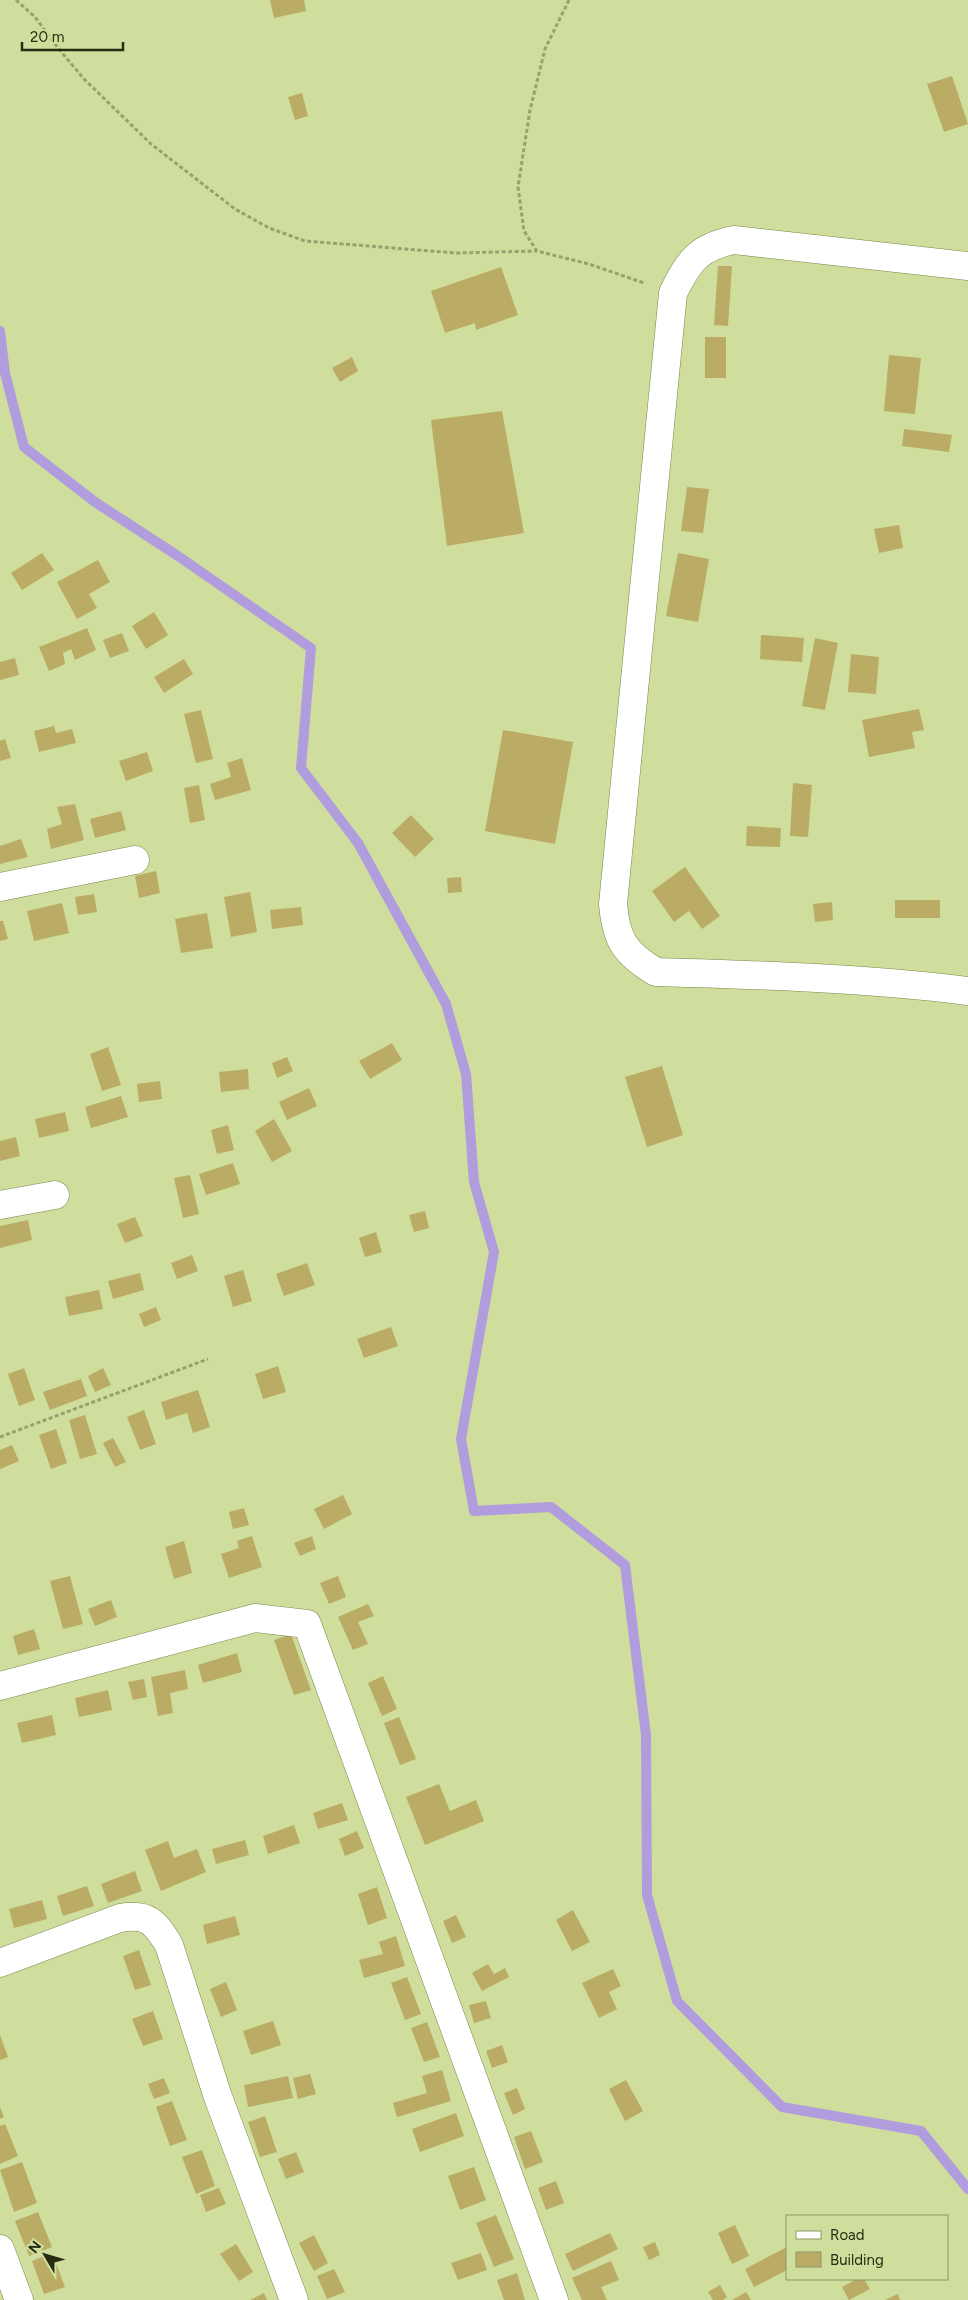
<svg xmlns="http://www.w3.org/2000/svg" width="968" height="2300" font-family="Figtree,sans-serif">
<rect width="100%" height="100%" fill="#cfde9d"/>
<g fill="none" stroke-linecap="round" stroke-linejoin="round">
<path stroke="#b19ddd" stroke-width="10" d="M 0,331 L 5,373 L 24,447 L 95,502 L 178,556 L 311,648 L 301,768 L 358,843 L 446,1004 L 466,1074 L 474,1182 L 494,1252 L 461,1439 L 474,1511 L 551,1507 L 625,1565 L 646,1735 L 647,1895 L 677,2001 L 782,2107 L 921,2131 L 968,2189"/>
</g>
<path fill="#baac65" d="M 270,0 L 304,0 L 306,11 L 274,18 Z
M 952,76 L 968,124 L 944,132 L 927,84 Z
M 302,93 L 308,116 L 295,120 L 288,97 Z
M 718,266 L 732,266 L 728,326 L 714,325 Z
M 501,267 L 518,315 L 476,330 L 475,323 L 445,333 L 431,291 Z
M 705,337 L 726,337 L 726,378 L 705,378 Z
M 889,355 L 921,358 L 915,414 L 884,411 Z
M 352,357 L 358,371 L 340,382 L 332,368 Z
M 502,411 L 524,533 L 447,546 L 431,420 Z
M 904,429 L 952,435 L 949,452 L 902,446 Z
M 687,487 L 709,489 L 703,533 L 681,531 Z
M 899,525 L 903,548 L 879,553 L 874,529 Z
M 42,553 L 54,570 L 22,590 L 11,573 Z
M 678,553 L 709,559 L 698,622 L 666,616 Z
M 98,560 L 110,582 L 89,594 L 97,608 L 77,619 L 57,582 Z
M 154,612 L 168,635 L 146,649 L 132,626 Z
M 87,628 L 96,650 L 75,660 L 71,649 L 63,653 L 65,664 L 49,671 L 39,647 Z
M 122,633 L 129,651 L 110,658 L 103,640 Z
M 761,635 L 804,638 L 802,662 L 760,659 Z
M 815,638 L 838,643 L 825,710 L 802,706 Z
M 851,654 L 879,657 L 876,694 L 848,692 Z
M 15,658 L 19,675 L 0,680 L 0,662 Z
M 184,659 L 193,674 L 164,693 L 154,677 Z
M 919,709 L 924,730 L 912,732 L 915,748 L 869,757 L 862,720 Z
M 201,710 L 213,759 L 196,763 L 184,714 Z
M 54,726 L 56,733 L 72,729 L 76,743 L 39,752 L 34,731 Z
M 503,730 L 573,742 L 555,844 L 485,831 Z
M 5,739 L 11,758 L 0,761 L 0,741 Z
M 147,752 L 153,771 L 126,781 L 119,761 Z
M 242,758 L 251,790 L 215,800 L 210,784 L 231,777 L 227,763 Z
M 793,783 L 812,785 L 808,837 L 790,836 Z
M 199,785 L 205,820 L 190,823 L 184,788 Z
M 75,804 L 84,840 L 51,849 L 47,829 L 62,824 L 57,807 Z
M 121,811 L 126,830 L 95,838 L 90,819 Z
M 411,815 L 434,839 L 415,857 L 392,833 Z
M 747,826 L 781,828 L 780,847 L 746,846 Z
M 21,839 L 28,857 L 0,864 L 0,846 Z
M 685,867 L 720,916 L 702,929 L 689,911 L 674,922 L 652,891 Z
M 156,871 L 160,893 L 139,898 L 135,876 Z
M 461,877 L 462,892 L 448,893 L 447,878 Z
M 250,892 L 257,932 L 231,937 L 224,897 Z
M 94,894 L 97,912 L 78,915 L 75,897 Z
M 895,900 L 940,900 L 940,918 L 895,918 Z
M 832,902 L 833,920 L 815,922 L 813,904 Z
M 62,903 L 69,933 L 34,941 L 27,911 Z
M 301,907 L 303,925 L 272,929 L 270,910 Z
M 207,913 L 213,948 L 181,953 L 175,919 Z
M 0,921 L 3,921 L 8,939 L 0,941 Z
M 392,1043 L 402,1060 L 370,1079 L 359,1061 Z
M 108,1047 L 121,1085 L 102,1091 L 90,1054 Z
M 287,1057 L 293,1071 L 277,1078 L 272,1063 Z
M 662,1066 L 683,1135 L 647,1147 L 625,1077 Z
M 248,1069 L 249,1089 L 221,1092 L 219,1072 Z
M 160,1081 L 162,1099 L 139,1102 L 137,1084 Z
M 309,1088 L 317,1106 L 287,1120 L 279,1102 Z
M 121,1096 L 128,1117 L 91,1128 L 85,1107 Z
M 65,1112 L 69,1131 L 39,1138 L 35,1119 Z
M 274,1119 L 292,1151 L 272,1162 L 255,1131 Z
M 228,1125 L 234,1150 L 217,1154 L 211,1130 Z
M 16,1137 L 20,1156 L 0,1161 L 0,1141 Z
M 233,1163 L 240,1184 L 206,1195 L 199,1174 Z
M 190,1175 L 199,1214 L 183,1218 L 174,1178 Z
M 425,1211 L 429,1228 L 414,1232 L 409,1215 Z
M 135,1217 L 143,1236 L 125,1243 L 117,1224 Z
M 28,1220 L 32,1240 L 0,1248 L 0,1226 Z
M 376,1232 L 382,1252 L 365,1257 L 359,1238 Z
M 192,1255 L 198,1271 L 177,1279 L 171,1263 Z
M 307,1263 L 315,1285 L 284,1296 L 276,1274 Z
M 243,1270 L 252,1301 L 233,1307 L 224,1276 Z
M 140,1273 L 144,1290 L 113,1299 L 108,1281 Z
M 99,1290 L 103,1309 L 69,1316 L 65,1297 Z
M 156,1307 L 161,1320 L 144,1327 L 139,1314 Z
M 391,1327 L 398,1346 L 364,1358 L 357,1339 Z
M 278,1366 L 286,1392 L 263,1399 L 255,1374 Z
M 24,1368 L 35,1400 L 19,1406 L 8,1374 Z
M 103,1368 L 111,1385 L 95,1392 L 88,1376 Z
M 81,1379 L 87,1396 L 50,1410 L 43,1392 Z
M 198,1390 L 210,1427 L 193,1433 L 187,1413 L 166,1420 L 161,1402 Z
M 144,1410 L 156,1444 L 140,1450 L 127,1417 Z
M 85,1415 L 97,1454 L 80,1459 L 69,1420 Z
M 56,1429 L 67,1463 L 51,1469 L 39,1435 Z
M 113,1438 L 126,1462 L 115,1467 L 103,1443 Z
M 12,1445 L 19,1461 L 0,1469 L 0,1450 Z
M 343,1495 L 352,1514 L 324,1529 L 314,1509 Z
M 244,1508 L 249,1525 L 233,1529 L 229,1512 Z
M 252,1536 L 262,1567 L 229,1578 L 221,1554 L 239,1548 L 237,1541 Z
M 312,1536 L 316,1549 L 300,1556 L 294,1543 Z
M 184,1541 L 192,1573 L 174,1579 L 165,1547 Z
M 70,1576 L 83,1624 L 63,1629 L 50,1581 Z
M 338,1576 L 346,1597 L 329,1604 L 320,1583 Z
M 111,1600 L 117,1617 L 95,1626 L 88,1609 Z
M 368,1604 L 374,1616 L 358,1622 L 368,1644 L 353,1650 L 338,1617 Z
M 34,1629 L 40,1649 L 18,1655 L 13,1636 Z
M 291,1634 L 311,1690 L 294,1695 L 274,1640 Z
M 237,1653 L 242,1672 L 203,1683 L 198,1665 Z
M 185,1670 L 188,1689 L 170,1693 L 173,1713 L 158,1716 L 151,1677 Z
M 383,1676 L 397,1709 L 382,1716 L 368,1683 Z
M 144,1679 L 147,1697 L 133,1700 L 128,1682 Z
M 108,1690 L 112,1710 L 79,1717 L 75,1698 Z
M 52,1715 L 56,1735 L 22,1743 L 17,1723 Z
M 399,1717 L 416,1759 L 400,1765 L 384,1723 Z
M 439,1784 L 450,1811 L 476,1800 L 484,1821 L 425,1845 L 406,1797 Z
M 342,1803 L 348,1820 L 318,1829 L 313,1813 Z
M 294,1825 L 300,1843 L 268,1854 L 263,1836 Z
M 357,1831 L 364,1848 L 345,1856 L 339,1839 Z
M 245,1840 L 249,1855 L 216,1864 L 212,1849 Z
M 168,1841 L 174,1858 L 197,1849 L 206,1872 L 161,1891 L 145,1850 Z
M 135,1871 L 142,1891 L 108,1903 L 101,1884 Z
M 87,1886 L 94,1906 L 63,1916 L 57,1896 Z
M 377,1887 L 387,1918 L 368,1925 L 358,1894 Z
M 42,1900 L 47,1919 L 14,1928 L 9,1909 Z
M 573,1910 L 590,1942 L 572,1951 L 556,1920 Z
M 456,1915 L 466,1937 L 452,1943 L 443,1921 Z
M 235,1916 L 240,1935 L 207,1944 L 203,1925 Z
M 396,1936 L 405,1966 L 364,1978 L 359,1960 L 383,1954 L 379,1942 Z
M 139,1950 L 151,1985 L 135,1990 L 123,1956 Z
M 488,1964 L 494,1974 L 505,1968 L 509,1977 L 482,1991 L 472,1973 Z
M 613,1969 L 621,1986 L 609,1992 L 617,2009 L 599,2018 L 582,1983 Z
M 407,1977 L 421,2014 L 405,2020 L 391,1983 Z
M 226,1982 L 237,2010 L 221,2017 L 210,1989 Z
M 486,2001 L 491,2018 L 474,2023 L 469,2005 Z
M 153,2011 L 163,2039 L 143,2046 L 132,2019 Z
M 273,2021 L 281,2045 L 251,2055 L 243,2031 Z
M 427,2022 L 440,2057 L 424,2062 L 411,2028 Z
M 0,2035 L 8,2057 L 0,2060 Z
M 502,2045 L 508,2062 L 492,2068 L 486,2051 Z
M 442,2070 L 451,2101 L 397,2117 L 393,2103 L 427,2093 L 422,2076 Z
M 310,2074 L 316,2094 L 298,2099 L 293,2078 Z
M 288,2076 L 293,2098 L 248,2107 L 244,2085 Z
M 164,2078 L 170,2093 L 154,2099 L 148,2084 Z
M 626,2080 L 643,2111 L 625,2121 L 609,2089 Z
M 517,2088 L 525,2109 L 513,2115 L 504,2093 Z
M 172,2101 L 187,2140 L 170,2146 L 156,2107 Z
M 0,2107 L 4,2117 L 0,2119 Z
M 456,2113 L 464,2136 L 420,2152 L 412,2129 Z
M 265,2116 L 277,2152 L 260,2157 L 248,2122 Z
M 5,2124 L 18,2156 L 0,2164 L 0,2126 Z
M 531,2131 L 543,2162 L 525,2169 L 514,2137 Z
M 202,2150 L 215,2186 L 196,2194 L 182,2157 Z
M 296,2152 L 304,2172 L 286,2179 L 278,2159 Z
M 22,2162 L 37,2203 L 14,2212 L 0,2170 Z
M 474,2167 L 486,2200 L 460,2210 L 448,2176 Z
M 556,2181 L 564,2203 L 546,2210 L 538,2188 Z
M 219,2188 L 226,2204 L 206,2212 L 200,2195 Z
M 38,2212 L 52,2247 L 29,2256 L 15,2221 Z
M 496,2215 L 514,2259 L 494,2267 L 476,2223 Z
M 735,2225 L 749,2256 L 732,2264 L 718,2233 Z
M 610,2233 L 618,2249 L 573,2271 L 565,2254 Z
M 314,2235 L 328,2263 L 314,2271 L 299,2243 Z
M 655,2242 L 660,2255 L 649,2260 L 643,2247 Z
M 236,2244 L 253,2272 L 239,2281 L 220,2254 Z
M 787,2247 L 787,2270 L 754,2287 L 745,2269 Z
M 52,2253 L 65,2287 L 44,2294 L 32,2261 Z
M 481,2253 L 487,2270 L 458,2280 L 451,2263 Z
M 611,2261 L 619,2280 L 601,2287 L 607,2300 L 582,2300 L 572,2278 Z
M 334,2269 L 345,2292 L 327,2299 L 317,2276 Z
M 517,2273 L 525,2300 L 504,2300 L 497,2280 Z
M 857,2279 L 864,2279 L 870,2289 L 849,2300 L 842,2287 Z
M 720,2285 L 727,2297 L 723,2300 L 713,2300 L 708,2292 Z
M 746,2292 L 751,2300 L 732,2300 Z
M 264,2293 L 267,2300 L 250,2300 Z
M 898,2294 L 900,2300 L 885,2300 Z"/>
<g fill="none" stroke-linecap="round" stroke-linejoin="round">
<defs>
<path id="street" d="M 968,266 L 734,240 C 698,247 689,261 673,293 L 613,904 C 616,939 624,953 656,972 C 760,975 864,978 968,991
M 0,887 L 135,860
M 0,1205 L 55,1195
M 0,1686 L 255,1618 L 307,1624 L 554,2300
M 0,1963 L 120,1918 C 148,1913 155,1922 169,1945 L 218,2097 L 294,2300
M 0,2249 L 19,2300"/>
</defs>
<use href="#street" stroke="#798649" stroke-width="29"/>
<path stroke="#96a26e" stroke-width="3" stroke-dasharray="4 2.5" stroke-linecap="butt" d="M 16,0 L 35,17 L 58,48 L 84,79 L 151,144 L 235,209 L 269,228 L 305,241 L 456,253 L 537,251
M 569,0 L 545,49 L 530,110 L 518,187 L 524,231 L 537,251 L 589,264 L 644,283
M 0,1437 L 208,1359"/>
<use href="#street" stroke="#fff" stroke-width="28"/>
</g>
<rect x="786" y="2215" width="162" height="65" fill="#cfde9d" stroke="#8b9665"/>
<rect x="796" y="2231" width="25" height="8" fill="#ffffff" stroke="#8b9665"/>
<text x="830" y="2240" font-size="15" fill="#262b11">Road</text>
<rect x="796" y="2252" width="25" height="15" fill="#baac65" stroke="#8b9665"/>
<text x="830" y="2265" font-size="15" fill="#262b11">Building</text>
<g transform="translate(45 2255) rotate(308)" stroke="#cfde9d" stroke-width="4" paint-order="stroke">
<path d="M0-4L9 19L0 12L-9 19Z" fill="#262b11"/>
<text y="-8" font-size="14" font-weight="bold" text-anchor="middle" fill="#262b11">N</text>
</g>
<path d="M22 42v8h101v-8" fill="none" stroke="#262b11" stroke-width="2.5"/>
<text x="30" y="42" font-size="15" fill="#262b11" stroke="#cfde9d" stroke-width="4" paint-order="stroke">20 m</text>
</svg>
